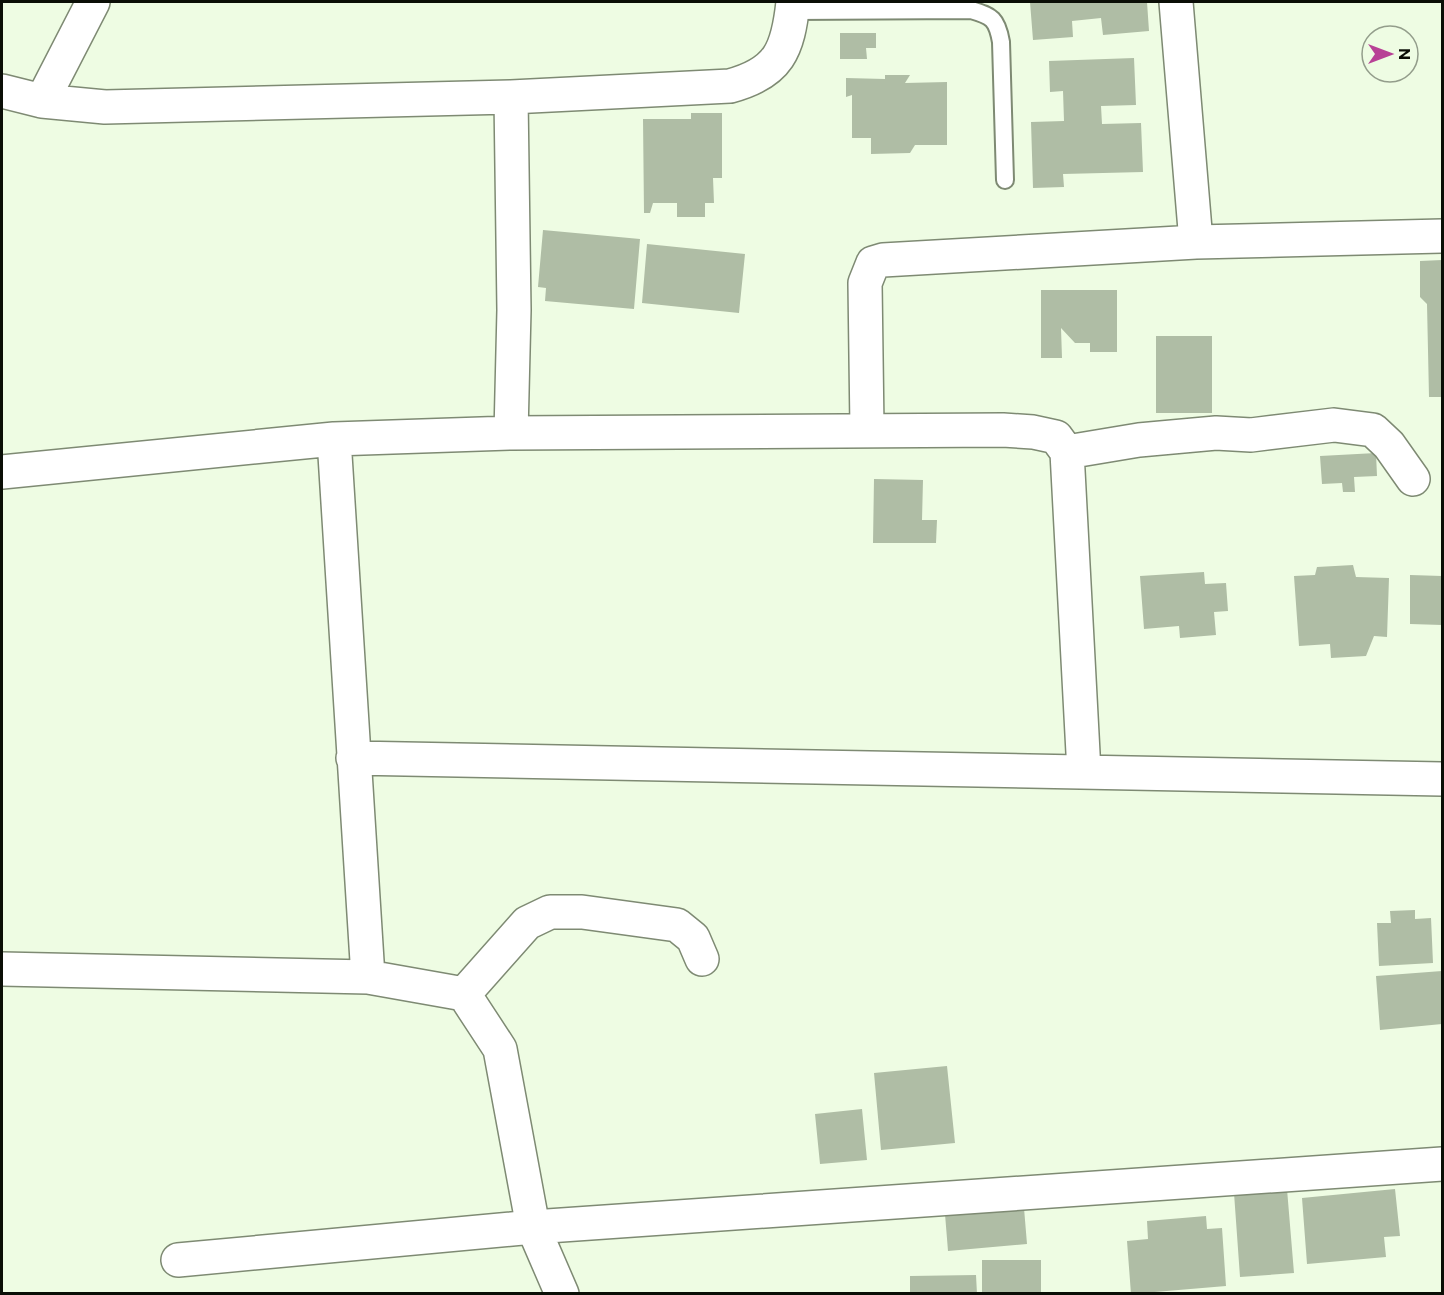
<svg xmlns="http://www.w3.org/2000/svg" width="1444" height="1295" font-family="Commissioner,sans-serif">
<rect width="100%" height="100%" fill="#eefce3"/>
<path fill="#afbda5" d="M 1030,2 L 1147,2 L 1149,31 L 1103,35 L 1101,18 L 1072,21 L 1073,37 L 1033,40 Z
M 840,33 L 876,33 L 876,48 L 866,48 L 867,59 L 840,59 Z
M 1134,58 L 1136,105 L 1101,106 L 1102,124 L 1141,123 L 1143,172 L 1063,174 L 1064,187 L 1033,188 L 1031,122 L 1064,121 L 1063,91 L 1050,92 L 1049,61 Z
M 885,75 L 910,75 L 905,83 L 947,82 L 947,145 L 915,145 L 910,153 L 871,154 L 871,138 L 852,138 L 852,95 L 846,97 L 846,78 L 885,79 Z
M 691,113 L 722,113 L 722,178 L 713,178 L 714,203 L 705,203 L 705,217 L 677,217 L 677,203 L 653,203 L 650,213 L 644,213 L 643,119 L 691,119 Z
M 543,230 L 640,239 L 634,309 L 545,301 L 546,288 L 538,287 Z
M 647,244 L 745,254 L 739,313 L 642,303 Z
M 1442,260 L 1442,397 L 1429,397 L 1427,304 L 1420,297 L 1420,261 Z
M 1041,290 L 1117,290 L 1117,352 L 1090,352 L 1090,343 L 1075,343 L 1061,328 L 1062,358 L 1041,358 Z
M 1156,336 L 1212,336 L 1212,413 L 1156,413 Z
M 1376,453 L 1377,476 L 1354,477 L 1355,492 L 1343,492 L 1342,483 L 1322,484 L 1320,456 Z
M 874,479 L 923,480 L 922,520 L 937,520 L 936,543 L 873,543 Z
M 1353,565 L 1356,577 L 1389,578 L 1387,637 L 1374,636 L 1366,656 L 1331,658 L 1330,644 L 1299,646 L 1294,576 L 1315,575 L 1317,567 Z
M 1204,572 L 1205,584 L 1226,583 L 1228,611 L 1214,612 L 1216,635 L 1180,638 L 1179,626 L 1144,629 L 1140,576 Z
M 1410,575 L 1442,576 L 1442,625 L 1410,624 Z
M 1415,910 L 1415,919 L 1431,918 L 1433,963 L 1379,966 L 1377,923 L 1391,923 L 1390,911 Z
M 1442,971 L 1442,1024 L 1380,1030 L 1376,976 Z
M 947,1066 L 955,1143 L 881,1150 L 874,1073 Z
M 862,1109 L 867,1160 L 820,1164 L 815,1114 Z
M 1287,1189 L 1294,1273 L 1240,1277 L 1234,1193 Z
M 1395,1189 L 1400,1236 L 1384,1237 L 1386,1257 L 1307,1264 L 1302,1198 Z
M 1024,1208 L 1027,1244 L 948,1251 L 945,1214 Z
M 1206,1216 L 1207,1229 L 1222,1228 L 1226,1286 L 1131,1294 L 1127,1241 L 1148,1239 L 1147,1221 Z
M 982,1260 L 1041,1260 L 1041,1294 L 982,1294 Z
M 976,1275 L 977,1294 L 910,1294 L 910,1276 Z"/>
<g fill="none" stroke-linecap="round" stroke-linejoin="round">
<defs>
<path id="lane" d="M 792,11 L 971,10 C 992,16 997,19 1001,42 L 1005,180"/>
<path id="street" d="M 1176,2 L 1196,242
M 2,91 L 42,101 L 105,107 L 511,97 L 730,86 C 779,73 788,50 793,2
M 511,97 L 514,310 L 511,433
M 42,101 L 93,2
M 867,429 L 865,283 L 873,263 L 883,260 L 1196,242 L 1442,236
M 334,439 L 368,977
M 1067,452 L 1139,440 L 1216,433 L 1251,435 L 1334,425 L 1373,430 L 1389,445 L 1413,479
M 2,472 L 334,439 L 511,433 L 1003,430 L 1033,432 L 1056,437 L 1067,452 L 1084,772
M 353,758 L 1442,779
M 2,969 L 368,977 L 464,994 L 500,1049 L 533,1227 L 562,1294
M 464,994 L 527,923 L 550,912 L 582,912 L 677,925 L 693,938 L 702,959
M 178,1260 L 533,1227 L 1442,1164"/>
</defs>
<use href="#lane" stroke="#7e8a73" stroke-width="20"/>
<use href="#street" stroke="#7e8a73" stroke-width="36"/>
<use href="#lane" stroke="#fff" stroke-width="16"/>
<use href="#street" stroke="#fff" stroke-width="33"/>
</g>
<rect width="1444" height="1295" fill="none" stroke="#0a0e06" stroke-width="6"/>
<g transform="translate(1390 54) rotate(90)"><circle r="28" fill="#eefce3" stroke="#939d8b" stroke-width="1.5"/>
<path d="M0-4.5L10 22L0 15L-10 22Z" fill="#b84196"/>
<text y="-9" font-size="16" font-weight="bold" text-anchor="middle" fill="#0a0e06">N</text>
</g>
</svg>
